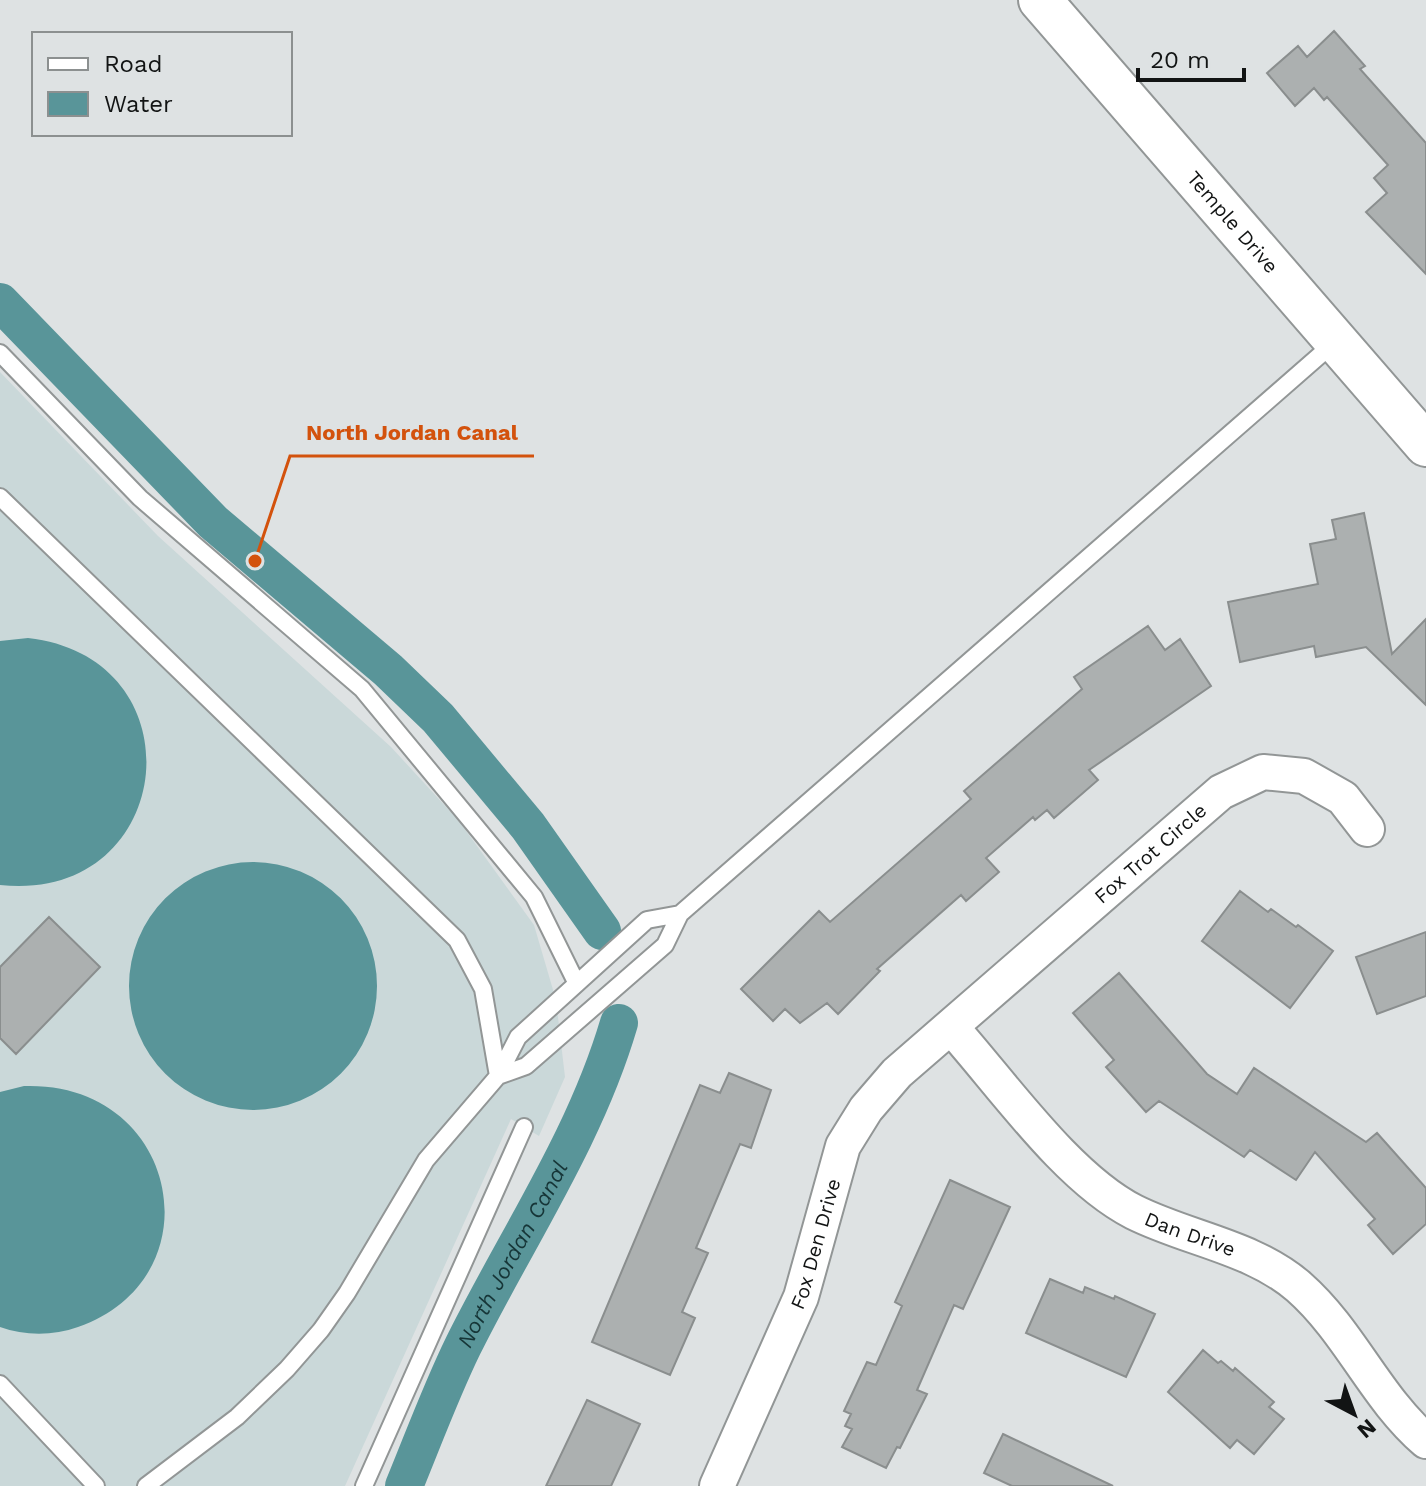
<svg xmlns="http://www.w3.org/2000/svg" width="1426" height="1486" font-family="'Work Sans',sans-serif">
<rect width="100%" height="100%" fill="#dee2e3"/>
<path fill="#cad8d9" d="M 0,372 L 158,536 L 391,747 L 459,821 L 534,925 L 556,1000 L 565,1077 L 539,1136 L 511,1119 L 345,1486 L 0,1486 Z"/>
<path fill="#599599" d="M 28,638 C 203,658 176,904 0,885 L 0,641 Z
M129 986a124 124 0 1 1 248 0a124 124 0 1 1-248 0Z
M 24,1086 C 180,1081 218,1278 78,1327 C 53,1336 25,1336 0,1327 L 0,1092 Z"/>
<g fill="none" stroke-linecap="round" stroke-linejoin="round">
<g stroke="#599599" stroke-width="38">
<path d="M 0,302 L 213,522 L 388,670 L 438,718 L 528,826 L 602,931"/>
<path id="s1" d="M 404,1486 C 423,1440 441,1391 463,1346 C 516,1239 585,1139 619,1023"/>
</g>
</g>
<path fill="#acb0b0" stroke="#8a8e8e" stroke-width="2" d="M 1334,31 L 1365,66 L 1360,69 L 1426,143 L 1426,274 L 1366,212 L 1387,193 L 1374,178 L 1388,165 L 1327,97 L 1324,100 L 1314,88 L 1295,106 L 1267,73 L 1298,46 L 1307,57 Z
M 1364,513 L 1392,654 L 1426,619 L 1426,705 L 1366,647 L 1316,657 L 1314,646 L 1240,662 L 1228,602 L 1318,584 L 1310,544 L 1336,539 L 1332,520 Z
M 1148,626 L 1165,650 L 1180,639 L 1211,686 L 1089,770 L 1098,780 L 1054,818 L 1047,810 L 1035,820 L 1033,817 L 986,858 L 999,872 L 966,901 L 961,895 L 877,969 L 880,971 L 838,1014 L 827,1003 L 800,1023 L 785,1009 L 773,1021 L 741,989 L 819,911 L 830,922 L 971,799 L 964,791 L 1082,689 L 1074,677 Z
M 1240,891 L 1268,912 L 1271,909 L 1296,927 L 1298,925 L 1333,951 L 1290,1008 L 1202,941 Z
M 49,917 L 100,967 L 16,1054 L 0,1038 L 0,967 Z
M 1426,932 L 1426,996 L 1377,1014 L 1356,957 Z
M 1119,973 L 1207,1074 L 1237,1094 L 1254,1068 L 1366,1142 L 1377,1133 L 1426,1188 L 1426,1224 L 1393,1254 L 1368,1225 L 1375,1219 L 1315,1152 L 1296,1180 L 1250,1150 L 1244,1157 L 1159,1101 L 1146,1112 L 1106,1067 L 1114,1060 L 1073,1013 Z
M 729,1073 L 771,1090 L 751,1148 L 740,1144 L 696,1248 L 708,1253 L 682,1312 L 695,1318 L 670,1375 L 592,1342 L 700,1085 L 720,1093 Z
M 950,1180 L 1010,1207 L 963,1309 L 954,1305 L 917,1390 L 927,1394 L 900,1448 L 897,1447 L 886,1468 L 842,1447 L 852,1429 L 845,1426 L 851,1414 L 844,1411 L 867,1362 L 876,1365 L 902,1306 L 895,1302 Z
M 1050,1279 L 1083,1293 L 1085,1287 L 1114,1299 L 1115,1296 L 1155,1314 L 1126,1377 L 1026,1333 Z
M 1203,1350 L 1218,1363 L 1221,1361 L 1233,1371 L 1235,1368 L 1274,1402 L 1269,1407 L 1284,1419 L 1254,1454 L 1237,1440 L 1230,1448 L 1168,1392 Z
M 587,1400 L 640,1424 L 611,1486 L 546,1486 Z
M 1003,1434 L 1113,1486 L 1012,1486 L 984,1473 Z"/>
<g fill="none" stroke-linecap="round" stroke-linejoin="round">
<defs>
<path id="service" d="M 0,353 L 140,498 L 362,689 L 534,897 L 576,982
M 0,497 L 457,940 L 483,989 L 498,1076
M 498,1076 L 526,1066 L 665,945 L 680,914 L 1335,342
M 0,1384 L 96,1486
M 146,1486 L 237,1417 L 287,1369 L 321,1330 L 347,1293 L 426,1160 L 498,1076 L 518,1037 L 647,920 L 680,914
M 364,1486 L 524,1127"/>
<g id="minor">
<path id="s2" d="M 951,1027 C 1002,1084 1067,1178 1134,1212 C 1188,1239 1253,1247 1299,1287 C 1350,1332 1375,1397 1426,1441"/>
<path id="s3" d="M 717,1486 L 801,1297 L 843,1146 L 866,1109 L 897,1073 L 1221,792 L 1263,772 L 1304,776 L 1343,798 L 1367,829"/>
</g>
<g id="tertiary">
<path id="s4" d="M 1040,0 L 1426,445"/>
</g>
</defs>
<use href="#service" stroke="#929696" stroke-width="20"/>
<use href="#minor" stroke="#929696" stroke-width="38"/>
<use href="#tertiary" stroke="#929696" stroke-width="46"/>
<use href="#service" stroke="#fff" stroke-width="16"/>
<use href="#minor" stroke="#fff" stroke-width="34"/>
<use href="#tertiary" stroke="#fff" stroke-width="42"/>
</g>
<g text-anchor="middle" stroke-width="6" stroke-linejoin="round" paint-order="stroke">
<g font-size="20" fill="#121414" stroke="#dee2e3">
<text dy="7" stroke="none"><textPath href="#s4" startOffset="294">Temple Drive</textPath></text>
<text dy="7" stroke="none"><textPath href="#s3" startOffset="790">Fox Trot Circle</textPath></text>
<text dy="7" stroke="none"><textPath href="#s2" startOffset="322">Dan Drive</textPath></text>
<text dy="7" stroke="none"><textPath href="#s3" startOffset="262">Fox Den Drive</textPath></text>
</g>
<g font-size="22" font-style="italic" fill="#163537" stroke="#dee2e3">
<text dy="8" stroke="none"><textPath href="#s1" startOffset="256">North Jordan Canal</textPath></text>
</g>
</g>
<path fill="none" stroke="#d3520d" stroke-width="3" d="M255 561L290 456H534"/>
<circle fill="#d3520d" stroke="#dee2e3" stroke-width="3" cx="255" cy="561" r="8"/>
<g font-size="22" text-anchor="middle" font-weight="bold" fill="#d3520d" stroke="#dee2e3" stroke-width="6" stroke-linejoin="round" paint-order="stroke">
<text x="412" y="440">North Jordan Canal</text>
</g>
<rect x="32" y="32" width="260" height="104" fill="#dee2e3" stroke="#8c9090" stroke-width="2"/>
<rect x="48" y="58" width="40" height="12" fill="#ffffff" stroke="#8c9090" stroke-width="2"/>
<text x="104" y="72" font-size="24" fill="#121414">Road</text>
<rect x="48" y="92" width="40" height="24" fill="#599599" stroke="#8c9090" stroke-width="2"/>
<text x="104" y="112" font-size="24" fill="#121414">Water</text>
<g transform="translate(1354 1414) rotate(139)" stroke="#dee2e3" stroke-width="6" paint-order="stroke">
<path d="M0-6L14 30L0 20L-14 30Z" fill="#121414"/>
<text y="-12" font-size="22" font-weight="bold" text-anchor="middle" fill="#121414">N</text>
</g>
<path d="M1138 68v12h106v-12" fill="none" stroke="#121414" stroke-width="4"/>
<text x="1150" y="68" font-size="24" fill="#121414" stroke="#dee2e3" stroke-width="6" paint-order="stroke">20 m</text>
</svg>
